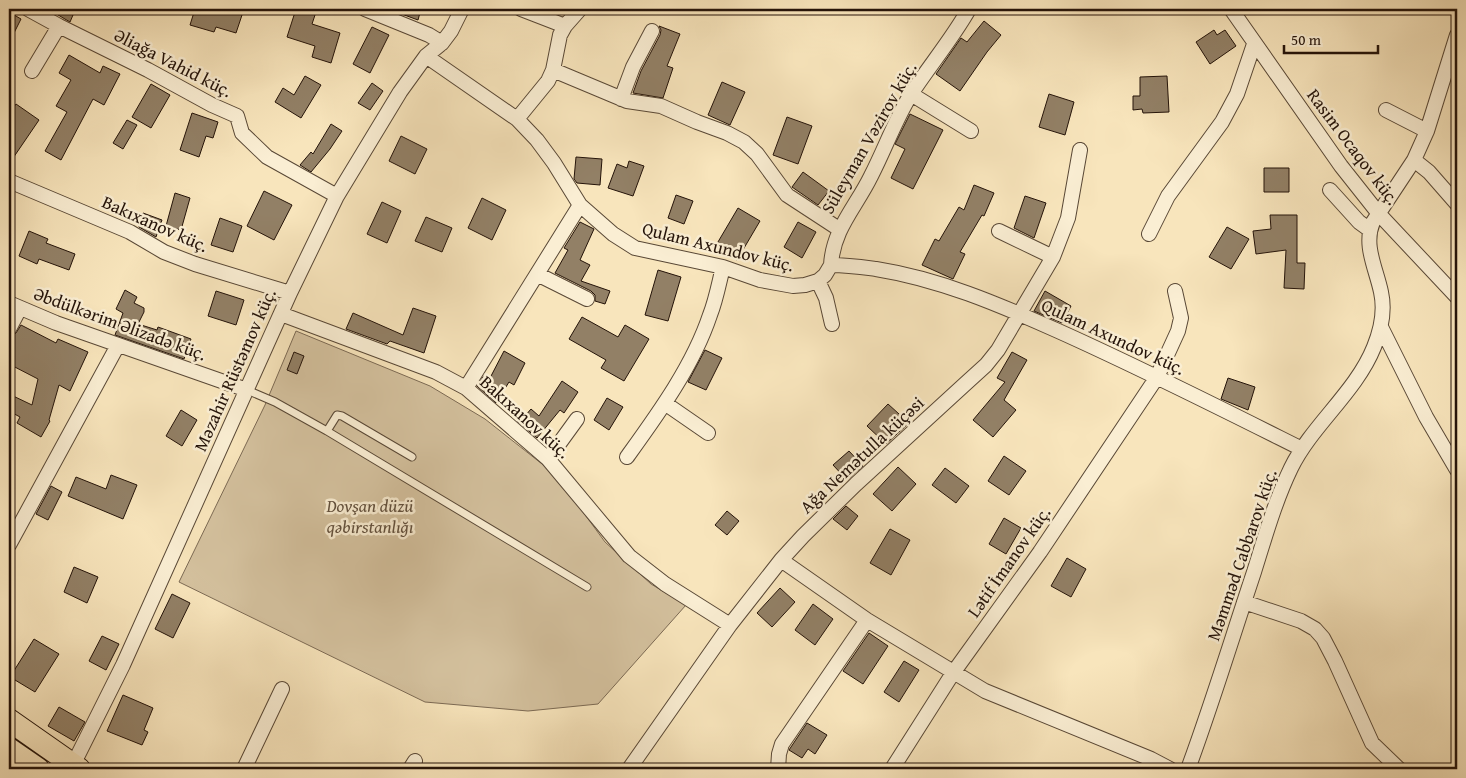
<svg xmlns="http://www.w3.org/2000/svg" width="1466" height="778" font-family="'Gentium Book Plus',serif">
<rect width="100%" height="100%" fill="#f8e5bc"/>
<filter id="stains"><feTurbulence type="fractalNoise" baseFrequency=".004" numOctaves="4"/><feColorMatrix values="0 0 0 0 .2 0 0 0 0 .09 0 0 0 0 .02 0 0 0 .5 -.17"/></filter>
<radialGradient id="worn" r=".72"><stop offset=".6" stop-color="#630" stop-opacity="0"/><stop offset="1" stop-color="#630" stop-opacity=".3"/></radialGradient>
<path fill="#d4c19e" stroke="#7c6a54" d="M 296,331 L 430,386 L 485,419 L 556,475 L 605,542 L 651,584 L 686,605 L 598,704 L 528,711 L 425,702 L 179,582 L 265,405 Z"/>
<path fill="#928066" stroke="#241309" d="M 48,9 L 55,9 L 73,15 L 70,22 Z
M 195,9 L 244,9 L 236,33 L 216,27 L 214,32 L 190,25 Z
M 296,9 L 317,9 L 312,24 L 340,33 L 331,63 L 312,57 L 315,46 L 287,37 Z
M 388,9 L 421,9 L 418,20 Z
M 9,12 L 21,19 L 9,43 Z
M 984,21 L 1001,35 L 987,52 L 960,91 L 936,74 L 961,38 L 967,42 Z
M 659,26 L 680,34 L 667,66 L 673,68 L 663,98 L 633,93 L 641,71 L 660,35 L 661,30 Z
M 372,27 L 389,35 L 370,73 L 353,64 Z
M 1214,30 L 1217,35 L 1225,30 L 1236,46 L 1210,64 L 1196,42 Z
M 69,55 L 100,73 L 103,66 L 120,74 L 104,105 L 93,99 L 61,160 L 45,151 L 67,112 L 56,106 L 71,80 L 59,73 Z
M 305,76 L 321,85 L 301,118 L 275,102 L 283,88 L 294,95 Z
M 1167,76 L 1169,112 L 1143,113 L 1142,109 L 1133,110 L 1133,96 L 1140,96 L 1140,77 Z
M 722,82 L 745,92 L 730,125 L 708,115 Z
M 372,83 L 383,91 L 370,110 L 358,103 Z
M 151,84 L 170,95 L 151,128 L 132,117 Z
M 1049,94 L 1074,102 L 1065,135 L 1039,127 Z
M 16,104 L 39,120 L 9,164 L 9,114 Z
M 192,113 L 218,122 L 213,138 L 206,136 L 199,157 L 180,150 Z
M 910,114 L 943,130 L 913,189 L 891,178 L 905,149 L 895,144 Z
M 787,117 L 812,126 L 798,164 L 773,155 Z
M 127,120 L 137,125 L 123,149 L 113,143 Z
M 331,124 L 342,131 L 330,149 L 311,172 L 300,165 L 311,152 L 313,154 Z
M 401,136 L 427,149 L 415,174 L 389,161 Z
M 576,157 L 602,159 L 600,185 L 577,183 L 574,179 Z
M 629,161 L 644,166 L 633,196 L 608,188 L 617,164 L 627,168 Z
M 1264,168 L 1289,168 L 1289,192 L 1264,192 Z
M 803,172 L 829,191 L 818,205 L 792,187 Z
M 974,185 L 994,193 L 984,216 L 982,215 L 960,252 L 965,254 L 953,279 L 922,265 L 935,239 L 939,241 L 959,207 L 964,210 Z
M 264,191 L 292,205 L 274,240 L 247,226 Z
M 175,193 L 190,198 L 181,230 L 166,226 Z
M 676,195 L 693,201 L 684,224 L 668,218 Z
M 1025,196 L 1046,203 L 1034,238 L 1014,228 Z
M 482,198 L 506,210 L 492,240 L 468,228 Z
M 382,202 L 401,211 L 387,243 L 367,234 Z
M 738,208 L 760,221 L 737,260 L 715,247 Z
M 143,213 L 162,220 L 156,237 L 139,227 Z
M 1270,215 L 1297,215 L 1297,263 L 1305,263 L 1304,289 L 1284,288 L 1286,250 L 1256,254 L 1253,231 L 1271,229 Z
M 426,217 L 452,228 L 442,252 L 415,241 Z
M 220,218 L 242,226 L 233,252 L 211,245 Z
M 580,222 L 594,229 L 580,260 L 590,265 L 581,281 L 610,291 L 605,304 L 595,301 L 595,295 L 591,291 L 555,273 L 568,250 L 564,248 Z
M 798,222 L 816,232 L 802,258 L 784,247 Z
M 1227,227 L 1249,239 L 1231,269 L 1209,257 Z
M 29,231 L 48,239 L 46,243 L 75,254 L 69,270 L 39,259 L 37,264 L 19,256 Z
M 658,270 L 681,277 L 668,321 L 645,315 Z
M 125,290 L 137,297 L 134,303 L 144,308 L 144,312 L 138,324 L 157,330 L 158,327 L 191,339 L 184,359 L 115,335 L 123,313 L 116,309 Z
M 216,291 L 244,300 L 236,325 L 208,316 Z
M 1045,291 L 1071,306 L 1062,323 L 1034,311 Z
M 413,308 L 436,316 L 424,353 L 390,341 L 387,344 L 346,329 L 353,313 L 403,335 Z
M 582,317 L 618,337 L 625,325 L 649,339 L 624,381 L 601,368 L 606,360 L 569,339 Z
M 21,325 L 56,343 L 58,339 L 88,352 L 70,391 L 59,385 L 49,420 L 50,421 L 41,437 L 17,423 L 20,417 L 9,411 L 9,394 L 32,405 L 38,379 L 9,364 L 9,342 L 11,337 L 16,333 Z
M 705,350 L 722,358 L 706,390 L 688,382 Z
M 504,351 L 525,363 L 514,385 L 509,382 L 496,403 L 477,386 L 485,374 L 490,378 Z
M 294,352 L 304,356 L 297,374 L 287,370 Z
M 1012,352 L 1027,360 L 1004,400 L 1016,410 L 993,437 L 973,420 L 1005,382 L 997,378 Z
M 1228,378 L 1255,387 L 1248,410 L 1221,399 Z
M 562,381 L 578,392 L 564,413 L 560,410 L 537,438 L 517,421 L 523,414 L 525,416 L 531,409 L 539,416 Z
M 607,398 L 623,407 L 609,430 L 594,420 Z
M 888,404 L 909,423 L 886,444 L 867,426 Z
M 181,410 L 197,420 L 182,446 L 166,436 Z
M 849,451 L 863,466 L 847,480 L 833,465 Z
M 1004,456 L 1026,471 L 1009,495 L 988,481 Z
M 898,467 L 916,484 L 892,511 L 873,494 Z
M 945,468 L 969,486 L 956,503 L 932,485 Z
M 111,475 L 137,485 L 123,519 L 68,496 L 76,477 L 106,489 Z
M 51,486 L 62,492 L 48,520 L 36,514 Z
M 846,506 L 858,516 L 847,530 L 833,519 Z
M 727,511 L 739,521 L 727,535 L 715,525 Z
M 1004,518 L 1021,528 L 1006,554 L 989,544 Z
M 890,529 L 910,540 L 891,575 L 870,563 Z
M 1067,558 L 1086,569 L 1071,597 L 1051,586 Z
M 74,567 L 98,577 L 87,603 L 64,592 Z
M 780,588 L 795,602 L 772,627 L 757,613 Z
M 172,594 L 190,603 L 173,638 L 155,629 Z
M 813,604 L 833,619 L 815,645 L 795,630 Z
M 869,633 L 888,646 L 863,684 L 843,671 Z
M 102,636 L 119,644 L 106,670 L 89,661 Z
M 34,639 L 59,654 L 35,692 L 10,677 Z
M 904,661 L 919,670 L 899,702 L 884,692 Z
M 123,695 L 153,708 L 144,730 L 148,732 L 142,745 L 107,731 Z
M 59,707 L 85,722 L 74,741 L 48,726 Z
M 807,723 L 827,735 L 815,754 L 808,749 L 802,758 L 789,750 Z"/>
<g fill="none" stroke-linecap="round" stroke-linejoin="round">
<defs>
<path id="service" d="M 247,390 L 275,402 L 327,431 L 587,587
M 327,431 L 337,415 L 342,416 L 412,457"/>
<path id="minor" d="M 28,9 L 59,26 L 148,70 L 212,105 L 237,116 L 242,133 L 267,157 L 337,196
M 365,9 L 429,35 L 442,43
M 521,9 L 565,26
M 1231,9 L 1341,166 L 1379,214 L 1457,297
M 426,56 L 517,119 L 537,140 L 554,163 L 580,205 L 613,234 L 635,248 L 723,267 L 760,280 L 793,286 L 805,285 L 818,281 L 825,275 L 831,265 C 847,265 861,267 876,269 C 939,279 998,304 1056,330 C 1139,367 1220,408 1302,449
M 553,70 L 627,101 L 661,106 L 697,122 L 727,133 L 744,142 L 757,154 L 787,195 L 839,229
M 32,71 L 59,26
M 911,94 L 971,131
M 621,99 L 633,67 L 652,31
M 1386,110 L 1427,131
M 517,119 L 548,81 L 553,70 L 560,35 L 565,26 L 580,9
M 1414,160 L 1429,172 L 1457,204
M 9,181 L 130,232 L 164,252 L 195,264 L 290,293
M 1330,190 L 1359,222 L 1370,230
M 999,231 L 1053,257
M 1149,234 L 1168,196 L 1222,122 L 1237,94 L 1254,44
M 831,265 C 833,229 856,207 871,176 C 885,149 895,120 911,94 C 930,65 952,39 969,9
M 537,274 L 587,299
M 818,281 L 826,298 L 832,324
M 9,303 L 56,323 L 247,390
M 281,314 L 436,372 L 466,388 L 548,459 L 629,556 L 665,584 L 730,625
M 1381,327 L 1426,417 L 1457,470
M 9,329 L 20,308
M 466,388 L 580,205
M 666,404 L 708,433
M 627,457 C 658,414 693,366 710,315 C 716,300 719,283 723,267
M 548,459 L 577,419
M 9,545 L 118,345
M 781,560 L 867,620 L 985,691 L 1151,759 L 1170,769
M 1244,602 L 1301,621 L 1315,629 L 1323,638 L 1335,661 L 1372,743 L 1399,769
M 73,765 L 123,665 L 290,293 L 337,196 L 400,92 L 426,56 L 442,43 L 451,31 L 462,9
M 244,769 L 282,689
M 410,769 L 415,761
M 629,769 L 730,625 L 781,560 L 803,536 L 856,484 L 964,385 L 986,365 L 998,350 L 1053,257 L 1068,218 L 1080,150
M 778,769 L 779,754 L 782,744 L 867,620
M 892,769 L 953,673 L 1040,552 L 1157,377 L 1178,331 L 1181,318 L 1175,291
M 1188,769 C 1212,704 1232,638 1254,572 C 1265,537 1275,501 1291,468 C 1312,425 1356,392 1374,347 C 1381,330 1385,310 1381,292 C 1376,268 1363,245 1373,222 L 1414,160 L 1427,131 L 1457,35"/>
<path id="trunk" d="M 9,720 L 79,769
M 9,749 L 38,769"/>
</defs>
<use href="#service" stroke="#594836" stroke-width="9"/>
<use href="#minor" stroke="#594836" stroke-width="16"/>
<use href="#trunk" stroke="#241309" stroke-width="24"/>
<use href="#service" stroke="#faeed3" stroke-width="7"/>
<use href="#minor" stroke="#faeed3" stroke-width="14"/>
<use href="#trunk" stroke="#f8e5bc" stroke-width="22"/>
</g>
<g text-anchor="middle" stroke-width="5" stroke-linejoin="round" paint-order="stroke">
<g font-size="18" fill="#241309" stroke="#faeed3">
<text transform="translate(173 63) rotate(27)" y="6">Əliağa Vahid küç.</text>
<text transform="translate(869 138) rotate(-60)" y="6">Süleyman Vəzirov küç.</text>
<text transform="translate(1353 147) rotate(53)" y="6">Rasim Ocaqov küç.</text>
<text transform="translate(155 224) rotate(24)" y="6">Bakıxanov küç.</text>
<text transform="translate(718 247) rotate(14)" y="6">Qulam Axundov küç.</text>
<text transform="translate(120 324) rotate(20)" y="6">Əbdülkərim Əlizadə küç.</text>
<text transform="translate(1113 337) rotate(25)" y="6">Qulam Axundov küç.</text>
<text transform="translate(235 370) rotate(-66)" y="6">Məzahir Rüstəmov küç.</text>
<text transform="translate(525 417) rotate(42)" y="6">Bakıxanov küç.</text>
<text transform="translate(862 455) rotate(-43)" y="6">Ağa Nemətulla küçəsi</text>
<text transform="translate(1242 555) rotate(-71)" y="6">Məmməd Cabbarov küç.</text>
<text transform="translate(1009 562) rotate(-55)" y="6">Lətif İmanov küç.</text>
</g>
<g font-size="18" font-style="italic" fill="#62503d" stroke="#faeed3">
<text x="370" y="512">Dovşan düzü<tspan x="370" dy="21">qəbirstanlığı</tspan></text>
</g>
</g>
<rect width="1466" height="778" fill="none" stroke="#f8e5bc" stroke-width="30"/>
<rect x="10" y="10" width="1446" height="758" fill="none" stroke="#241309" stroke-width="2.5"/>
<rect x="15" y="15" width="1436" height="748" fill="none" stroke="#241309"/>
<path d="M1284 45v8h94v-8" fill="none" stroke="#241309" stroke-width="2.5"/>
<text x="1291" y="45" font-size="15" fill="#241309" stroke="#faeed3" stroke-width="4" paint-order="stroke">50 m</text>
<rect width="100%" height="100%" filter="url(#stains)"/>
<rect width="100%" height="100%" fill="url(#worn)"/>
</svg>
